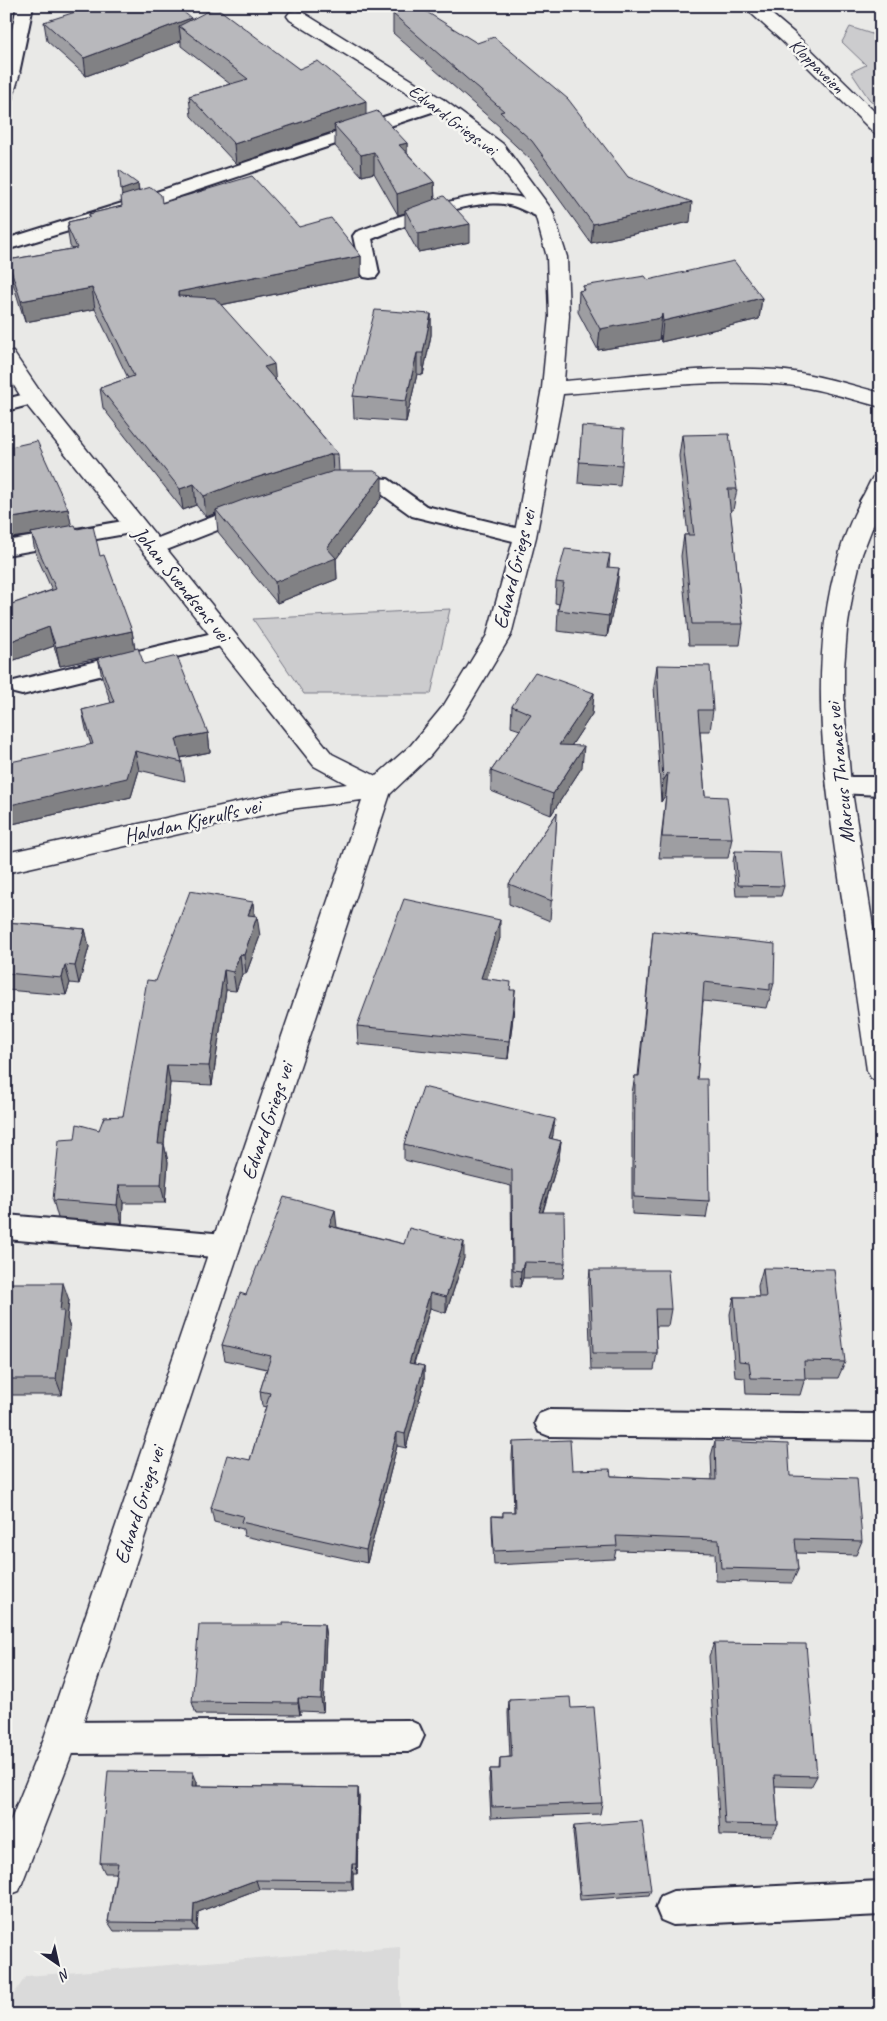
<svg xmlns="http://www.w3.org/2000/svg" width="887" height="2021" font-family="Caveat,sans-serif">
<rect width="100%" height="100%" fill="#e9e9e7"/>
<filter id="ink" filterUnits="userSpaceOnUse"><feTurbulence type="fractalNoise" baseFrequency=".02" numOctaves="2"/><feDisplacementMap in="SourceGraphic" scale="10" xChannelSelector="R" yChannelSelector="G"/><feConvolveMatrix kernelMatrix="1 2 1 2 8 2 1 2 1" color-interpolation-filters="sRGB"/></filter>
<g filter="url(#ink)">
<path fill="#dadada" d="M 400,1947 L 400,2015 L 6,2015 L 6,2006 L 26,1976 Z"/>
<path fill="#ccccce" stroke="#777784" d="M 850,27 L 881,37 L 881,110 L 869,99 L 851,72 L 866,65 L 842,42 Z
M 450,609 L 431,694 L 304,694 L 253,619 Z"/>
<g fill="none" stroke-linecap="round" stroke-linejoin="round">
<defs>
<path id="lane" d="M 17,6 L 33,6 L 19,73 L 17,76 L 6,77 L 6,57 Z
M 438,99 L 444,100 L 446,104 L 444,108 L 144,208 L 6,250 L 6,239 L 132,200 Z
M 493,194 L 519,197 L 551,210 L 554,214 L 551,218 L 545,219 C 533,216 522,208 509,205 C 471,197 408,225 372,239 L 379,273 L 376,277 L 370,278 L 364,277 L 361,273 L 353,236 L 356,232 C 400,216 445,199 493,194 Z
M 33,392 L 40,394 L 43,398 L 40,402 L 6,411 L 6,399 Z
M 349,476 L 388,479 L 426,506 L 532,532 L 535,537 L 532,542 L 525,544 L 412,516 L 376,490 L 342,488 L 339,483 L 342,478 Z
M 870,494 L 877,496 L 881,501 L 881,524 L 874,522 L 860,501 L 863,496 Z
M 249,503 L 256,505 L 259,510 L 256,515 L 159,553 L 152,555 L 145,553 L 142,548 L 145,543 Z
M 135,519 L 142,521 L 145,526 L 142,531 L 6,555 L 6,541 Z
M 225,630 L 233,633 L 236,638 L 233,643 L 22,695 L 14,693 L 11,687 L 14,681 L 22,679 Z
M 838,777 L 881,777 L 881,795 L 838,793 L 830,791 L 827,785 L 830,779 Z
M 6,1215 L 225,1234 L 235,1238 L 239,1246 L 235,1254 L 225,1258 L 6,1239 Z
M 549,1410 L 881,1414 L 881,1440 L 549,1436 L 539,1432 L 535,1423 L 539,1414 Z
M 408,1720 L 419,1725 L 424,1736 L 419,1747 L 408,1752 L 61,1754 L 50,1749 L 45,1738 L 50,1727 L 61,1722 Z
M 881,1881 L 881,1915 L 673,1925 L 661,1920 L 656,1908 L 661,1896 L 673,1891 Z"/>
<path id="street" d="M 296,11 L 302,12 L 444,100 L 503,144 L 552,210 L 567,257 L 569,316 L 564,381 C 634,376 707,365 777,370 C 812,373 847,384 881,393 L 881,407 C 847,398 812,386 776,384 C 705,379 633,389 563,394 L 536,537 L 511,635 L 462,717 L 429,757 L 390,794 L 78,1738 L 19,1891 L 6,1896 L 6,1832 L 44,1738 L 362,800 L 290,809 L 6,873 L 6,853 L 290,791 L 347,784 L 314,766 L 25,403 L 6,373 L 6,351 L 13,352 L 41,393 L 332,754 L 376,776 L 411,745 L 444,705 L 487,635 L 514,537 L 542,388 L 549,316 L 547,257 L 535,214 L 489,152 L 432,108 L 290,20 L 287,16 L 290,12 Z
M 6,63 L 12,64 L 20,73 L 12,99 L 6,100 Z"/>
<path id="secondary" d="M 743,6 L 762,6 L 794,33 L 881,118 L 881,135 L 874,133 L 782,41 Z
M 881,475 L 881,505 L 862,554 L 853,592 L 847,630 L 844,668 L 844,707 L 851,785 L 881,978 L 881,1082 L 871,1078 L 867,1070 C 857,1004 848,937 838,871 C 823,766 808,659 839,555 C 846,529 858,506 870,482 L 873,477 Z"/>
</defs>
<use href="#lane" stroke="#22223b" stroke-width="4"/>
<use href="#street" stroke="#22223b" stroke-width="3"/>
<use href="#secondary" stroke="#22223b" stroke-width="3"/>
<use href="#lane" fill="#f6f6f2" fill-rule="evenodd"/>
<use href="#street" fill="#f6f6f2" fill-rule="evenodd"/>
<use href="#secondary" fill="#f6f6f2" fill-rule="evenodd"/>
</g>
<path fill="#9e9ea2" stroke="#22223b" d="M 393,14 L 628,177 L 690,222 L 591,243 L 531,160 L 500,131 L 500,127 L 393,33 Z
M 191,20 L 299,69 L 407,143 L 407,153 L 434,182 L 435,200 L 470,242 L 418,252 L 405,228 L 405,213 L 398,215 L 374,173 L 362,176 L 335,146 L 335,131 L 236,164 L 191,116 L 189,96 L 230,84 L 181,46 L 181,41 L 86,76 L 47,41 L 44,22 Z
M 138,184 L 139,190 L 162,203 L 299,227 L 361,256 L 361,277 L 221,305 L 276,381 L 338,454 L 339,471 L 382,497 L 336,559 L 337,579 L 277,603 L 218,532 L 216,513 L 206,517 L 196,505 L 183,510 L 103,408 L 100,388 L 128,378 L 95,309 L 25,322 L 12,280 L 8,260 L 72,249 L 70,246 L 67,226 L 68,225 L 68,222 L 89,217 L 89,214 L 122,206 L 122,195 Z
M 648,280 L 762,298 L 759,319 L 661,342 L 660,335 L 659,340 L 598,350 L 578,312 L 579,291 L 583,290 L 583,286 Z
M 431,314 L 431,335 L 423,375 L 417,374 L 406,422 L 354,418 L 353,396 Z
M 582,426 L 622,465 L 620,486 L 578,483 Z
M 682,435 L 737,489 L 733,510 L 730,510 L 743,624 L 740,645 L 689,645 L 681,556 L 684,535 L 688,535 L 679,456 Z
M 6,448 L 68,509 L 71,526 L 77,529 L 100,556 L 132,631 L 135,649 L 144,664 L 208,733 L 210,752 L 181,758 L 185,781 L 139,770 L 131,797 L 8,825 L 7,821 L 91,745 L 86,729 L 82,710 L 111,703 L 102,677 L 98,658 L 106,656 L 60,666 L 54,646 L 6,663 L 6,606 L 52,590 L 35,552 L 32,535 L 11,538 L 6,528 Z
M 610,554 L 609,567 L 617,590 L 607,637 L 557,631 L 558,610 L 559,604 L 555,603 L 556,582 Z
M 657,665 L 713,710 L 710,731 L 700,731 L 705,796 L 732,838 L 728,858 L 659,858 L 666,794 L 661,802 L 654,686 Z
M 594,693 L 592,714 L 571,746 L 582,767 L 551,815 L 491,791 L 491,771 L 520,730 L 511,727 L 512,706 Z
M 557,813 L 550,921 L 509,904 L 509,884 Z
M 735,851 L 784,886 L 781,896 L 736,896 L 733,862 Z
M 254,916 L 260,936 L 246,974 L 242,974 L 236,991 L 226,990 L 212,1085 L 170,1083 L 164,1144 L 168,1162 L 165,1203 L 123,1203 L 122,1223 L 58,1218 L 53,1200 L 75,1139 L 99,1130 L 123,1116 L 156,981 Z
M 6,922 L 85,929 L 89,947 L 79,984 L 70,983 L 66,995 L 6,990 Z
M 653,931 L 774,983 L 769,1001 L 768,1001 L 766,1008 L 703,1001 L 697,1079 L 709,1201 L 706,1218 L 632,1214 L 632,1093 L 635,1076 L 638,1076 L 651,950 Z
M 500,938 L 486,979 L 511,990 L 514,1008 L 508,1059 L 358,1044 L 357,1026 Z
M 553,1135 L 552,1139 L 561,1141 L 559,1157 L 543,1212 L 565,1263 L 563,1278 L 523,1278 L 520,1287 L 512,1286 L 511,1186 L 404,1160 L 404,1144 Z
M 335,1210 L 336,1227 L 404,1244 L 464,1258 L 446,1313 L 430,1308 L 414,1364 L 424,1366 L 424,1382 L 406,1448 L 397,1446 L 367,1563 L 244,1536 L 243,1529 L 214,1522 L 211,1508 L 250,1460 L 266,1407 L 262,1406 L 260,1391 L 267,1369 L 225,1360 L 222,1345 L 246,1295 Z
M 763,1268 L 845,1362 L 838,1378 L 805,1378 L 800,1395 L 746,1394 L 745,1378 L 735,1377 L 730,1314 L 734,1297 L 759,1297 L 758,1286 Z
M 590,1270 L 671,1309 L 668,1326 L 656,1326 L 657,1353 L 654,1370 L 591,1370 L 588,1288 Z
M 6,1283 L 69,1300 L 67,1319 L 70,1328 L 62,1395 L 6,1395 Z
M 715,1441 L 790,1476 L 862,1541 L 856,1555 L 796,1553 L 798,1570 L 792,1583 L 716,1581 L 715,1553 L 616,1550 L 614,1559 L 494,1565 L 492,1530 L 492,1516 L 503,1516 L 503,1512 L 514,1512 L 512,1457 L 513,1442 L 572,1470 L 611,1476 L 712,1480 L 711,1456 Z
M 324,1624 L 326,1637 L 323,1712 L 300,1711 L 300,1715 L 196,1714 L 192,1702 L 283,1625 Z
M 714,1643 L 817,1776 L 811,1787 L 775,1786 L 778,1825 L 772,1836 L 720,1835 L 709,1656 Z
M 509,1700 L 571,1708 L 602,1803 L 600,1814 L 491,1818 L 489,1780 L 490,1769 L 499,1769 L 500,1758 L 510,1757 L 508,1713 Z
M 197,1782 L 197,1786 L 358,1788 L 359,1798 L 357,1874 L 353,1874 L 353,1890 L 259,1889 L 198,1912 L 197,1931 L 114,1931 L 108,1922 L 116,1873 L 105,1873 L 100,1863 Z
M 574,1826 L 651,1890 L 649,1895 L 580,1900 L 573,1832 Z"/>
<path fill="#818184" stroke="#22223b" d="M 191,18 L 193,36 L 179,26 L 181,41 L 86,76 L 84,58 Z
M 366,101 L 366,121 L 334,125 L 335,131 L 236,164 L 234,144 Z
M 407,143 L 407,164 L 399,145 Z
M 374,152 L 374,173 L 362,176 L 361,155 Z
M 434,182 L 435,204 L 405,210 L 405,213 L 398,215 L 397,194 Z
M 138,184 L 139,196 L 123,201 L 121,190 Z
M 692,202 L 690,222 L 591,243 L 593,224 Z
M 470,224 L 470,242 L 418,252 L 418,234 Z
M 361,256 L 361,277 L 180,313 L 178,292 Z
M 92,288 L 95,309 L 25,322 L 21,301 Z
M 762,298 L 759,319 L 661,342 L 663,321 Z
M 431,314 L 431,335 L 423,375 L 423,353 Z
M 662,314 L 659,340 L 598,350 L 600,329 Z
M 417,353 L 417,374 L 406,422 L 406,401 Z
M 274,364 L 276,384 L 264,367 Z
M 332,454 L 333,474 L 216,510 L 216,513 L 206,517 L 204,496 L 233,485 Z
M 382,476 L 382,497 L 336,559 L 337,579 L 277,603 L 275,582 L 327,548 Z
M 194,484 L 196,505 L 183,510 L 180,489 Z
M 68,509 L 72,528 L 31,533 L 32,535 L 11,538 L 6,519 Z
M 619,568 L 617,590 L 607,637 L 609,616 Z
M 49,627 L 54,646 L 6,663 L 6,643 Z
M 132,631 L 135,650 L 60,666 L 56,647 Z
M 594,693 L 592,714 L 558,766 L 559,745 Z
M 208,733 L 210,752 L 179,758 L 176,739 Z
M 584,746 L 582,767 L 551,815 L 553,794 Z
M 135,751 L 139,770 L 131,797 L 8,825 L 6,821 L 6,806 Z
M 668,773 L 666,794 L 661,802 L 663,781 Z
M 253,902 L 255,922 L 248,915 Z
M 257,916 L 260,936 L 246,974 L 244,955 Z
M 500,920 L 500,938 L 481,996 L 481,978 Z
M 85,929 L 89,947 L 79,984 L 75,966 Z
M 240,954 L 242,974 L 236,991 L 233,972 Z
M 65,965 L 70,983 L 66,995 L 62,978 Z
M 224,970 L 226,990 L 212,1085 L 209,1066 Z
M 515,990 L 514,1008 L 508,1059 L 509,1041 Z
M 167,1065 L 170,1083 L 164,1144 L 168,1162 L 165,1203 L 161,1185 L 158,1144 Z
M 555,1119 L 553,1135 L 547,1154 L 549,1138 Z
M 561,1141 L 559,1157 L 538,1227 L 539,1212 Z
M 119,1185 L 123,1203 L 122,1223 L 117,1205 Z
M 335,1210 L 337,1227 L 331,1242 L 329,1226 Z
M 464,1242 L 464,1258 L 446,1313 L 446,1297 Z
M 524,1262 L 523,1278 L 520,1287 L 521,1271 Z
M 63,1283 L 69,1300 L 67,1319 L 70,1328 L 62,1395 L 56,1379 L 60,1311 Z
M 430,1293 L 430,1308 L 409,1378 L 409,1363 Z
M 424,1366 L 424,1382 L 406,1448 L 405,1434 Z
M 397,1432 L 397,1446 L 367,1563 L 366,1550 Z
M 324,1624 L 326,1637 L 323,1712 L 321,1699 Z
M 298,1698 L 300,1711 L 300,1715 L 298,1703 Z
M 193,1772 L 197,1782 L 196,1797 L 192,1786 Z
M 358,1788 L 359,1798 L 357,1874 L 356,1864 Z
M 352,1864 L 353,1874 L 353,1890 L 351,1881 Z
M 256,1880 L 259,1889 L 198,1912 L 197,1931 L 193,1923 L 194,1903 Z"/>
<path fill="#b8b8bc" stroke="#22223b" d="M 94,6 L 176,6 L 191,18 L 84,58 L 44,22 Z
M 398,6 L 417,6 L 477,43 L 494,37 L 568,99 L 628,177 L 692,202 L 593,224 L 532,141 L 500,112 L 504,111 L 393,14 Z
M 216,7 L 299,69 L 318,61 L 366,101 L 234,144 L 189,96 L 248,79 L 179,26 Z
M 377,111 L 407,143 L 399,145 L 434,182 L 397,194 L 374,152 L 361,155 L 334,125 Z
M 119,170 L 138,184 L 121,190 Z
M 252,176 L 299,227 L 331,218 L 361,256 L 178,292 L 178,296 L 215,298 L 274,364 L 264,367 L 338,454 L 332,454 L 233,485 L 204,496 L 194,484 L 180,489 L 100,388 L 134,376 L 92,288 L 21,301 L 8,260 L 77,248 L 67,226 L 69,225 L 68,222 L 90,217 L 89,214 L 122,206 L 121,196 L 151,187 L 161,195 L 162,203 Z
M 444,196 L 470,224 L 418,234 L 405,210 Z
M 734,261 L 762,298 L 663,321 L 662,314 L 661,318 L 600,329 L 579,291 L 585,290 L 583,286 L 645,276 L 648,280 Z
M 375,310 L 431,314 L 423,353 L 417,353 L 406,401 L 353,396 Z
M 582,426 L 624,429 L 622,465 L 579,462 Z
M 729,434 L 737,489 L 728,489 L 743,624 L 692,624 L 684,535 L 694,535 L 682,435 Z
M 37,441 L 68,509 L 6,519 L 6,448 Z
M 334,471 L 374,471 L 382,476 L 327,548 L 336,558 L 275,582 L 216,510 L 248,498 Z
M 75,525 L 77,529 L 93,526 L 100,556 L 104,555 L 132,631 L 56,647 L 49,627 L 6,643 L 6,606 L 56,589 L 31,533 Z
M 565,549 L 610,554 L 607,567 L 619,568 L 609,616 L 558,610 L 564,583 L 556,582 Z
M 138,648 L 144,664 L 177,656 L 208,733 L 176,739 L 182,762 L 135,751 L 127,778 L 6,806 L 6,763 L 93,744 L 82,710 L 114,702 L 98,658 Z
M 657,665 L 710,666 L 713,710 L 698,710 L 705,796 L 727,797 L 732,838 L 662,837 L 668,773 L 663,781 Z
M 535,672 L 594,693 L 559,745 L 584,746 L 553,794 L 491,771 L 531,714 L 512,706 Z
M 557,813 L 552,901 L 509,884 Z
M 735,851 L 780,852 L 784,886 L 738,885 Z
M 190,891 L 253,902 L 248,915 L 257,916 L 244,955 L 240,954 L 233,972 L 224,970 L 209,1066 L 167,1065 L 158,1144 L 164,1144 L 161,1185 L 119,1185 L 117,1205 L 53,1200 L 59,1140 L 75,1139 L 77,1124 L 99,1130 L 104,1117 L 123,1116 L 147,980 L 156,981 Z
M 404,899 L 500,920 L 481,978 L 511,982 L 510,990 L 515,990 L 509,1041 L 357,1026 Z
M 6,922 L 85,929 L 75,966 L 65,965 L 62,978 L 6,973 Z
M 653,931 L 775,944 L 774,983 L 770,983 L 770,990 L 704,982 L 697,1079 L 707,1079 L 709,1201 L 634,1197 L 635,1076 L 639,1076 Z
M 423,1087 L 555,1119 L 549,1138 L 561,1141 L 539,1212 L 564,1212 L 565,1263 L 524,1262 L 521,1271 L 513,1270 L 512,1170 L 404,1144 Z
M 284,1197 L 335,1210 L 329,1226 L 404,1244 L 409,1228 L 464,1242 L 446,1297 L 430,1293 L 409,1363 L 424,1366 L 405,1434 L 397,1432 L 366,1550 L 241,1522 L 243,1516 L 211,1508 L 227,1455 L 250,1460 L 270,1393 L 260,1391 L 271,1356 L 222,1345 L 240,1293 L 246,1295 Z
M 763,1268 L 834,1269 L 845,1362 L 804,1361 L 805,1379 L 751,1378 L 749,1362 L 739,1361 L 734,1297 L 766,1297 Z
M 590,1270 L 668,1270 L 671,1309 L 655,1309 L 657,1353 L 593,1353 Z
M 6,1283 L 63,1283 L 60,1311 L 64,1311 L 56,1379 L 6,1379 Z
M 570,1440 L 572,1470 L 610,1469 L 611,1476 L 716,1480 L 715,1441 L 788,1444 L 790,1476 L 857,1478 L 862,1541 L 795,1539 L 798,1570 L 721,1568 L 719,1540 L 616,1536 L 617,1546 L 494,1551 L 492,1516 L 503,1517 L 503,1512 L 515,1512 L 513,1442 Z
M 283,1623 L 324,1624 L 321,1699 L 298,1698 L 298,1703 L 192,1702 L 199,1625 L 283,1625 Z
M 714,1643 L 806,1644 L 817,1776 L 774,1775 L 778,1825 L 725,1824 Z
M 570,1697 L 571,1708 L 594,1707 L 602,1803 L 492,1807 L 490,1769 L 500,1769 L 500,1758 L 512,1757 L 509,1700 Z
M 108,1771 L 193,1772 L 192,1786 L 358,1788 L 356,1864 L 352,1864 L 351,1881 L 256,1880 L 194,1903 L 193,1923 L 108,1922 L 118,1863 L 100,1863 Z
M 642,1821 L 651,1890 L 581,1895 L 574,1826 Z"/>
</g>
<g text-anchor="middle" stroke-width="5" stroke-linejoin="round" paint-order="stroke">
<g font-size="18" fill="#22223b" stroke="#f6f6f2">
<text transform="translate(817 66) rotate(45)" y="6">Kloppaveien</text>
<text transform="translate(453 120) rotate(37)" y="6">Edvard Griegs vei</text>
</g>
<g font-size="21" fill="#22223b" stroke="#f6f6f2">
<text transform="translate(514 569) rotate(-76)" y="7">Edvard Griegs vei</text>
<text transform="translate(182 584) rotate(51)" y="7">Johan Svendsens vei</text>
<text transform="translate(840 773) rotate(-96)" y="7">Marcus Thranes vei</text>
<text transform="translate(192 821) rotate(-13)" y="7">Halvdan Kjerulfs vei</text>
<text transform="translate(267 1121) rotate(-71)" y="7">Edvard Griegs vei</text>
<text transform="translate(139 1505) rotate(-72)" y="7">Edvard Griegs vei</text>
</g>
</g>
<rect width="887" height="2021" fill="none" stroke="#f6f6f2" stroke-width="25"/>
<rect x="12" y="12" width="862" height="1996" fill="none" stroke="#22223b" stroke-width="2" filter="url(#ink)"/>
<g transform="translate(58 1964) rotate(146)" stroke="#f6f6f2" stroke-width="4" paint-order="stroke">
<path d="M0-4L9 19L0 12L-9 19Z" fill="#22223b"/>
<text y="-8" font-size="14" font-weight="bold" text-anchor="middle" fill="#22223b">N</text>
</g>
</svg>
